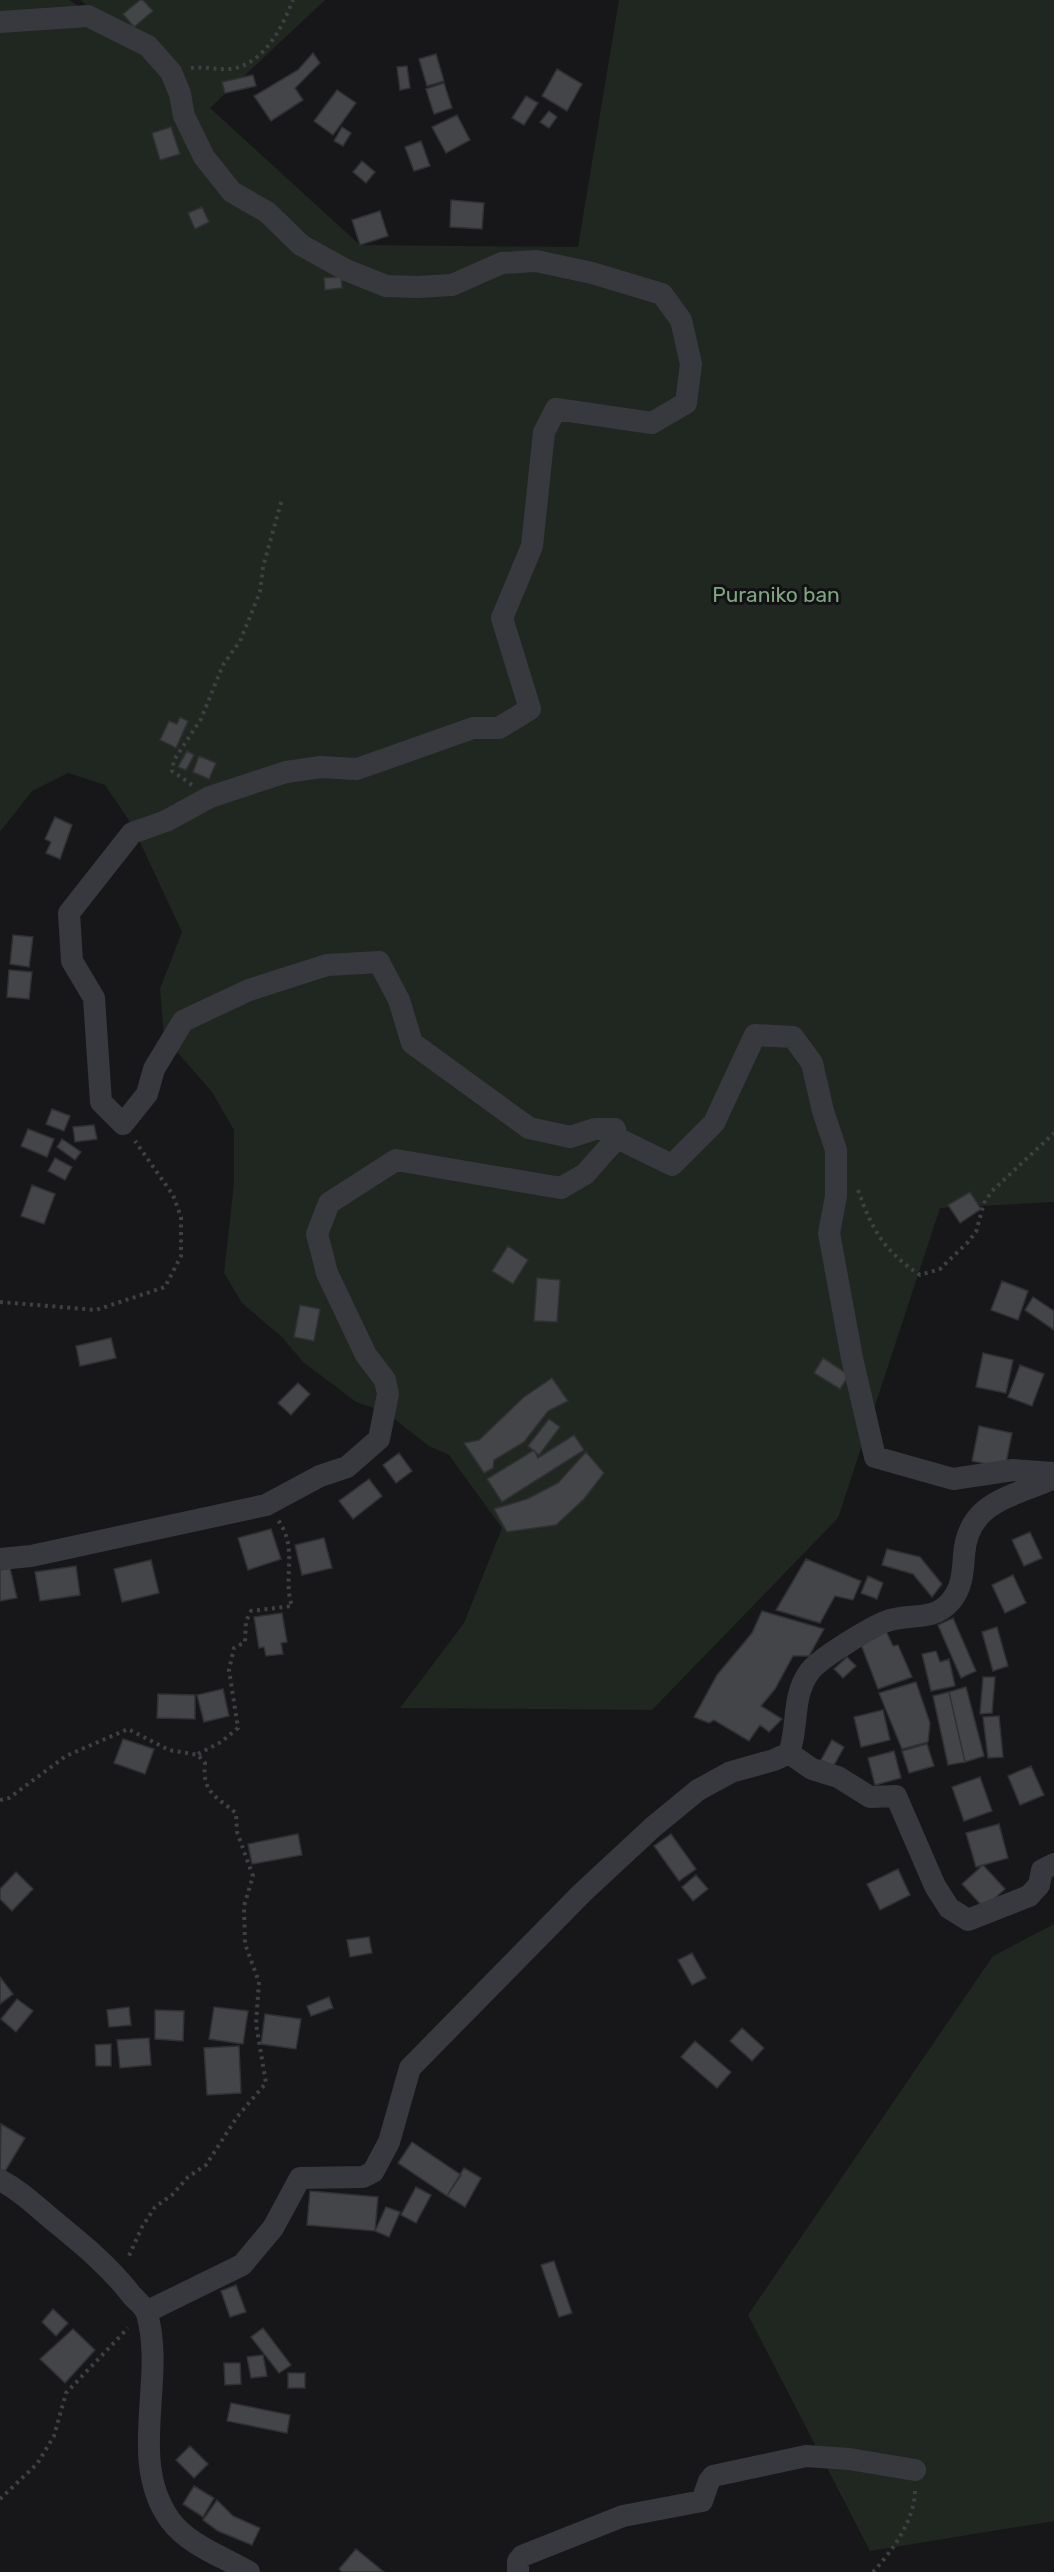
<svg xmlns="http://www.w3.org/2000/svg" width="1054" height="2572" font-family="Rubik,sans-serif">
<rect width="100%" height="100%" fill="#171719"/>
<path fill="#1f2720" d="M 0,0 L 70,0 L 185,87 L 80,0 L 325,0 L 210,108 L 360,245 L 578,247 L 619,0 L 1054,0 L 1054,1202 L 940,1208 L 838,1518 L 652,1710 L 400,1708 L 464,1623 L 502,1528 L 449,1455 L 429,1446 L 385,1412 L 356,1402 L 303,1362 L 282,1337 L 242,1303 L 224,1273 L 234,1183 L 234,1130 L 212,1092 L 164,1037 L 160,989 L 182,932 L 132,825 L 105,785 L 68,773 L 32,791 L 0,832 Z
M 1054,1924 L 1054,2521 L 870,2551 L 748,2315 L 993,1956 Z"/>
<path fill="#434549" stroke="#313135" stroke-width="1.5" d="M 140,0 L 143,0 L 153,11 L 134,27 L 123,14 Z
M 313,53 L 320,63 L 295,88 L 303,100 L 271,121 L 254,96 L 298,70 Z
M 436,54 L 444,81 L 427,86 L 419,59 Z
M 407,66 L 410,88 L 400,90 L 397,67 Z
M 557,69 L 582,84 L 567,111 L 542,96 Z
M 253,75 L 256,86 L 225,93 L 222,82 Z
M 444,83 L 452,108 L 434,114 L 426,89 Z
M 337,90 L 356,103 L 333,135 L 314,121 Z
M 526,96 L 538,103 L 524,125 L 512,118 Z
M 549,111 L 557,117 L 549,128 L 540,122 Z
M 457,115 L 470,140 L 446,153 L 432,127 Z
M 171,127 L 180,154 L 160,160 L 152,133 Z
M 342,127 L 351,133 L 343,146 L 334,141 Z
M 421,141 L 430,166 L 414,171 L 405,147 Z
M 362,161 L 375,172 L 366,183 L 353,172 Z
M 451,200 L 484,203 L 482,229 L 450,227 Z
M 202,207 L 209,222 L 195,229 L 188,213 Z
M 380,211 L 388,236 L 360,245 L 352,220 Z
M 341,277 L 342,288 L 325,290 L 324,278 Z
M 180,717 L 188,721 L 176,748 L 160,740 L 169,721 L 177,724 Z
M 187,751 L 194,755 L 186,770 L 178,767 Z
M 199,756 L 216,763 L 209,779 L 193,772 Z
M 55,817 L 72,825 L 60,859 L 46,853 L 51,842 L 45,839 Z
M 13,935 L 33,937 L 29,967 L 10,964 Z
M 9,970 L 32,972 L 29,999 L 7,997 Z
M 52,1109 L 70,1116 L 64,1131 L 46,1124 Z
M 94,1125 L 97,1139 L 75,1142 L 73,1127 Z
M 28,1129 L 54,1139 L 47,1157 L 21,1146 Z
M 62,1139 L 81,1152 L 75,1160 L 57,1147 Z
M 55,1158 L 72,1167 L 65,1180 L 48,1171 Z
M 32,1185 L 55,1194 L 44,1224 L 21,1216 Z
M 970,1192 L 981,1209 L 960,1223 L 948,1205 Z
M 508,1246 L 528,1260 L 513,1284 L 492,1271 Z
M 537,1278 L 560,1280 L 557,1322 L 534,1321 Z
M 1002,1281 L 1028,1291 L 1018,1320 L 991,1310 Z
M 1033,1297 L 1054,1311 L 1054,1330 L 1025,1310 Z
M 300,1305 L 320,1309 L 314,1341 L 294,1337 Z
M 111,1338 L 116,1358 L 80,1366 L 76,1346 Z
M 983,1353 L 1013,1360 L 1006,1393 L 976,1387 Z
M 823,1358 L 849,1375 L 840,1389 L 814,1373 Z
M 1020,1365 L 1044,1374 L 1032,1406 L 1008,1397 Z
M 552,1378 L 568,1401 L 548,1411 L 524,1442 L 494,1460 L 493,1468 L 484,1473 L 464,1443 L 479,1440 L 524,1397 Z
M 298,1383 L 310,1394 L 291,1415 L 278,1403 Z
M 549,1419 L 560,1427 L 539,1455 L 528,1446 Z
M 979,1426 L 1012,1433 L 1005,1468 L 972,1461 Z
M 574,1435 L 584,1450 L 502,1502 L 487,1479 L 534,1450 L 538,1458 Z
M 586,1452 L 604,1473 L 584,1499 L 556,1525 L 507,1532 L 494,1509 L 527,1499 L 558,1483 Z
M 399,1453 L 412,1471 L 396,1483 L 383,1465 Z
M 369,1479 L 382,1496 L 353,1519 L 339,1501 Z
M 271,1529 L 281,1559 L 248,1570 L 238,1538 Z
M 1030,1532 L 1042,1558 L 1024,1566 L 1012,1540 Z
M 324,1538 L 332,1568 L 302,1575 L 295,1545 Z
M 887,1549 L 920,1557 L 942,1584 L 932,1597 L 913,1574 L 882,1565 Z
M 806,1559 L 861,1581 L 853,1600 L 835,1596 L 820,1623 L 776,1610 Z
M 151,1560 L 159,1593 L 122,1602 L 114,1569 Z
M 76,1566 L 80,1595 L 40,1601 L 35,1572 Z
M 10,1568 L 17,1598 L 0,1601 L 0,1570 Z
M 1013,1575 L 1026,1603 L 1005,1613 L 992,1585 Z
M 868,1576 L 883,1583 L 877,1599 L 861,1593 Z
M 762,1611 L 824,1629 L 809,1656 L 793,1656 L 775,1689 L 761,1706 L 782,1719 L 769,1732 L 760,1725 L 749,1741 L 714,1720 L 709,1723 L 694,1717 L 717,1675 L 752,1633 Z
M 282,1613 L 287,1642 L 281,1643 L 283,1654 L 266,1656 L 264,1647 L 259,1648 L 254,1617 Z
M 953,1618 L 976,1671 L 961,1678 L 938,1625 Z
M 997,1627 L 1008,1666 L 993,1671 L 982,1632 Z
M 886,1631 L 893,1646 L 898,1645 L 912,1677 L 878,1689 L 860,1642 Z
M 936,1651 L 940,1662 L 949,1659 L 955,1686 L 931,1691 L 922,1654 Z
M 847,1657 L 856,1666 L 843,1678 L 834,1669 Z
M 983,1677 L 995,1677 L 992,1713 L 980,1714 Z
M 916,1682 L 930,1723 L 928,1742 L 902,1749 L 879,1693 Z
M 966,1687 L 984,1756 L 965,1762 L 949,1692 Z
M 223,1689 L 229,1716 L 204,1722 L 197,1695 Z
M 949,1692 L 965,1762 L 948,1765 L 933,1696 Z
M 158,1694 L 195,1695 L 195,1719 L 157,1718 Z
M 883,1710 L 890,1740 L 861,1747 L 854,1717 Z
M 999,1716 L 1003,1757 L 988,1758 L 983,1717 Z
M 123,1739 L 154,1749 L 145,1774 L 114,1763 Z
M 832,1740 L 844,1747 L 833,1767 L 821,1760 Z
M 927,1744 L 934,1766 L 909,1773 L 902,1751 Z
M 894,1751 L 901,1778 L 875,1785 L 868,1758 Z
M 1031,1766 L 1044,1795 L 1020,1805 L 1008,1776 Z
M 980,1777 L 992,1811 L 964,1821 L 952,1787 Z
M 999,1824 L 1008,1858 L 976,1867 L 966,1833 Z
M 298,1834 L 302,1855 L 252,1864 L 248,1844 Z
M 671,1834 L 696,1869 L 679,1881 L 654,1846 Z
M 983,1865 L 1005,1889 L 984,1908 L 962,1884 Z
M 898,1869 L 910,1895 L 880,1910 L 867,1884 Z
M 16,1872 L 33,1889 L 12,1911 L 0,1899 L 0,1889 Z
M 696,1875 L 708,1889 L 693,1901 L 682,1887 Z
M 369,1937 L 372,1953 L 350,1957 L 347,1940 Z
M 692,1953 L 706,1978 L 692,1985 L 678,1960 Z
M 0,1977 L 13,1994 L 0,2004 Z
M 329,1997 L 333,2008 L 311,2016 L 307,2006 Z
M 17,1999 L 33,2011 L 16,2032 L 1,2019 Z
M 129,2007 L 131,2025 L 109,2027 L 107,2010 Z
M 214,2007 L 248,2011 L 243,2044 L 209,2039 Z
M 155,2010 L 184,2011 L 183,2041 L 155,2039 Z
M 265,2014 L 301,2019 L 296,2049 L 261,2044 Z
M 742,2028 L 764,2048 L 752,2061 L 730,2041 Z
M 149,2038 L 151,2065 L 120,2068 L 117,2040 Z
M 695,2041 L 731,2072 L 717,2088 L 681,2057 Z
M 111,2044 L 111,2066 L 96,2066 L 95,2045 Z
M 239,2046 L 241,2093 L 207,2095 L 204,2048 Z
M 1,2124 L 25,2138 L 4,2173 L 0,2171 Z
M 412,2142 L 461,2175 L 447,2196 L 398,2163 Z
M 464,2168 L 481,2178 L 465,2207 L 447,2196 Z
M 416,2187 L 431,2195 L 416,2223 L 401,2215 Z
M 310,2191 L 378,2197 L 375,2231 L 307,2225 Z
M 386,2207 L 400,2212 L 389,2237 L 375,2231 Z
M 554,2261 L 572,2313 L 559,2317 L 541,2265 Z
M 236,2285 L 246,2312 L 230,2317 L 221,2291 Z
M 53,2309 L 68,2323 L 56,2336 L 42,2322 Z
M 263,2328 L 291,2365 L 279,2373 L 251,2337 Z
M 73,2329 L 95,2350 L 65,2383 L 40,2359 Z
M 263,2355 L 267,2376 L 251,2378 L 247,2357 Z
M 224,2363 L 240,2363 L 241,2384 L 225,2385 Z
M 288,2373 L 305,2373 L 305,2388 L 288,2388 Z
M 231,2403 L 290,2415 L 287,2433 L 227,2421 Z
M 190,2446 L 208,2464 L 194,2478 L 176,2460 Z
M 194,2486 L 214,2498 L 203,2517 L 183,2504 Z
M 217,2500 L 233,2516 L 260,2528 L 252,2545 L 218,2531 L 203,2520 Z
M 356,2549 L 384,2572 L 342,2572 L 339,2569 Z"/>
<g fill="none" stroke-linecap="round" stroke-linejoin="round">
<path stroke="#3e4045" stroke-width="4" stroke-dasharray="3 4.5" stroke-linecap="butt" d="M 191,68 C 203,66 216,70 229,69 C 263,66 282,28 293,0
M 192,785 L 172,771 L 174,760 L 201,719 L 223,665 L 240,641 L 260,592 L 263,567 L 282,499
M 858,1190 C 872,1230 884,1251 920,1275 L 940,1269 L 967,1243 L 976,1232 L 984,1203 L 992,1191 L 1054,1133
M 0,1302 L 96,1310 L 165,1287 L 181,1256 L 181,1217 L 173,1195 L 135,1141
M 198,1754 L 221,1742 L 238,1728 L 229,1670 L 234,1648 L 245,1642 L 246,1621 L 251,1611 L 292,1606 C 282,1578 299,1549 278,1520
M 0,1800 L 9,1798 L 66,1756 L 128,1729 L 169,1750 L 198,1755 L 205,1763 C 202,1792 215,1796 236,1813 L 237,1832 L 253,1876 L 244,1906 L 245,1944 L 259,1982 L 256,2024 L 266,2083 L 237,2117 L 206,2165 L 188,2177 L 172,2195 L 155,2207 L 142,2227 L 128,2258
M 0,2499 L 37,2464 L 54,2436 L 66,2393 L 128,2328
M 873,2572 C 893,2550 915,2520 915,2489"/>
<path stroke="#38393e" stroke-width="22" d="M 0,22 L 88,16 L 148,46 L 171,72 L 180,94 L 184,116 L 204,157 L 232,192 L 267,212 L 301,245 L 346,270 L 386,286 L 418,287 L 452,285 L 502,263 L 536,261 L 592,273 L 662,294 L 681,320 L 691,364 L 686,403 L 652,423 L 556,409 L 544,432 L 532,546 L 502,618 L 530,709 L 499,728 L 473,728 L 357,769 L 321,767 L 286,772 L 210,797 L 166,821 L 132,833 L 69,913 L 72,961 L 94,998 L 101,1102 L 123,1124 L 147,1094 L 154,1069 L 183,1021 L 249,990 L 327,965 L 379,962 L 399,1000 L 412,1043 L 529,1128 L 570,1137 L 595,1129 L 615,1129 L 617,1138
M 0,1559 L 31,1556 L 266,1505 L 320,1476 L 347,1467 L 379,1439 L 388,1394 L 385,1380 L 366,1355 L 327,1273 L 317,1234 L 329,1203 L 396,1160 L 561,1188 L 585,1174 L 617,1138 L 672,1165 L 714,1123 L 755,1035 L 793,1037 L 812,1063 L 823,1111 L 836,1150 L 836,1196 L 829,1233 L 852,1358 L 875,1457 L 953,1479 L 1013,1470 L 1054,1473
M 789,1753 L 812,1769 L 838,1777 L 870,1797 L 896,1796 L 935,1886 L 949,1908 L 968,1920 L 1029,1896 L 1039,1885 L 1042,1870 L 1054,1864
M 0,2180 C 21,2191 36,2206 54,2221 C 82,2244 108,2265 130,2293 C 135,2300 145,2306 147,2314 C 166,2379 127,2461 170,2520 C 188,2545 224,2557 249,2572
M 146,2312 L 242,2265 L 273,2228 L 300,2178 L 363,2177 L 373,2172 L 389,2142 L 410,2068 L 582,1893 L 653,1827 L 698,1790 L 731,1772 L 774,1760 L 789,1753 C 799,1726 791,1696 810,1671 C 820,1658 871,1627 887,1621 C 909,1613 933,1622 950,1602 C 962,1589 963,1572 964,1555 C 968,1500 1014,1497 1054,1478
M 518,2572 L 518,2561 L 522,2556 L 623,2516 L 702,2501 L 709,2481 L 713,2476 L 806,2456 L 849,2459 L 915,2470"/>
</g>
<g text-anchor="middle" stroke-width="6" stroke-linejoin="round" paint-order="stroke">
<g font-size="21" fill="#80a580" stroke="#121214">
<text x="776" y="602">Puraniko ban</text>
</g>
</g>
</svg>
